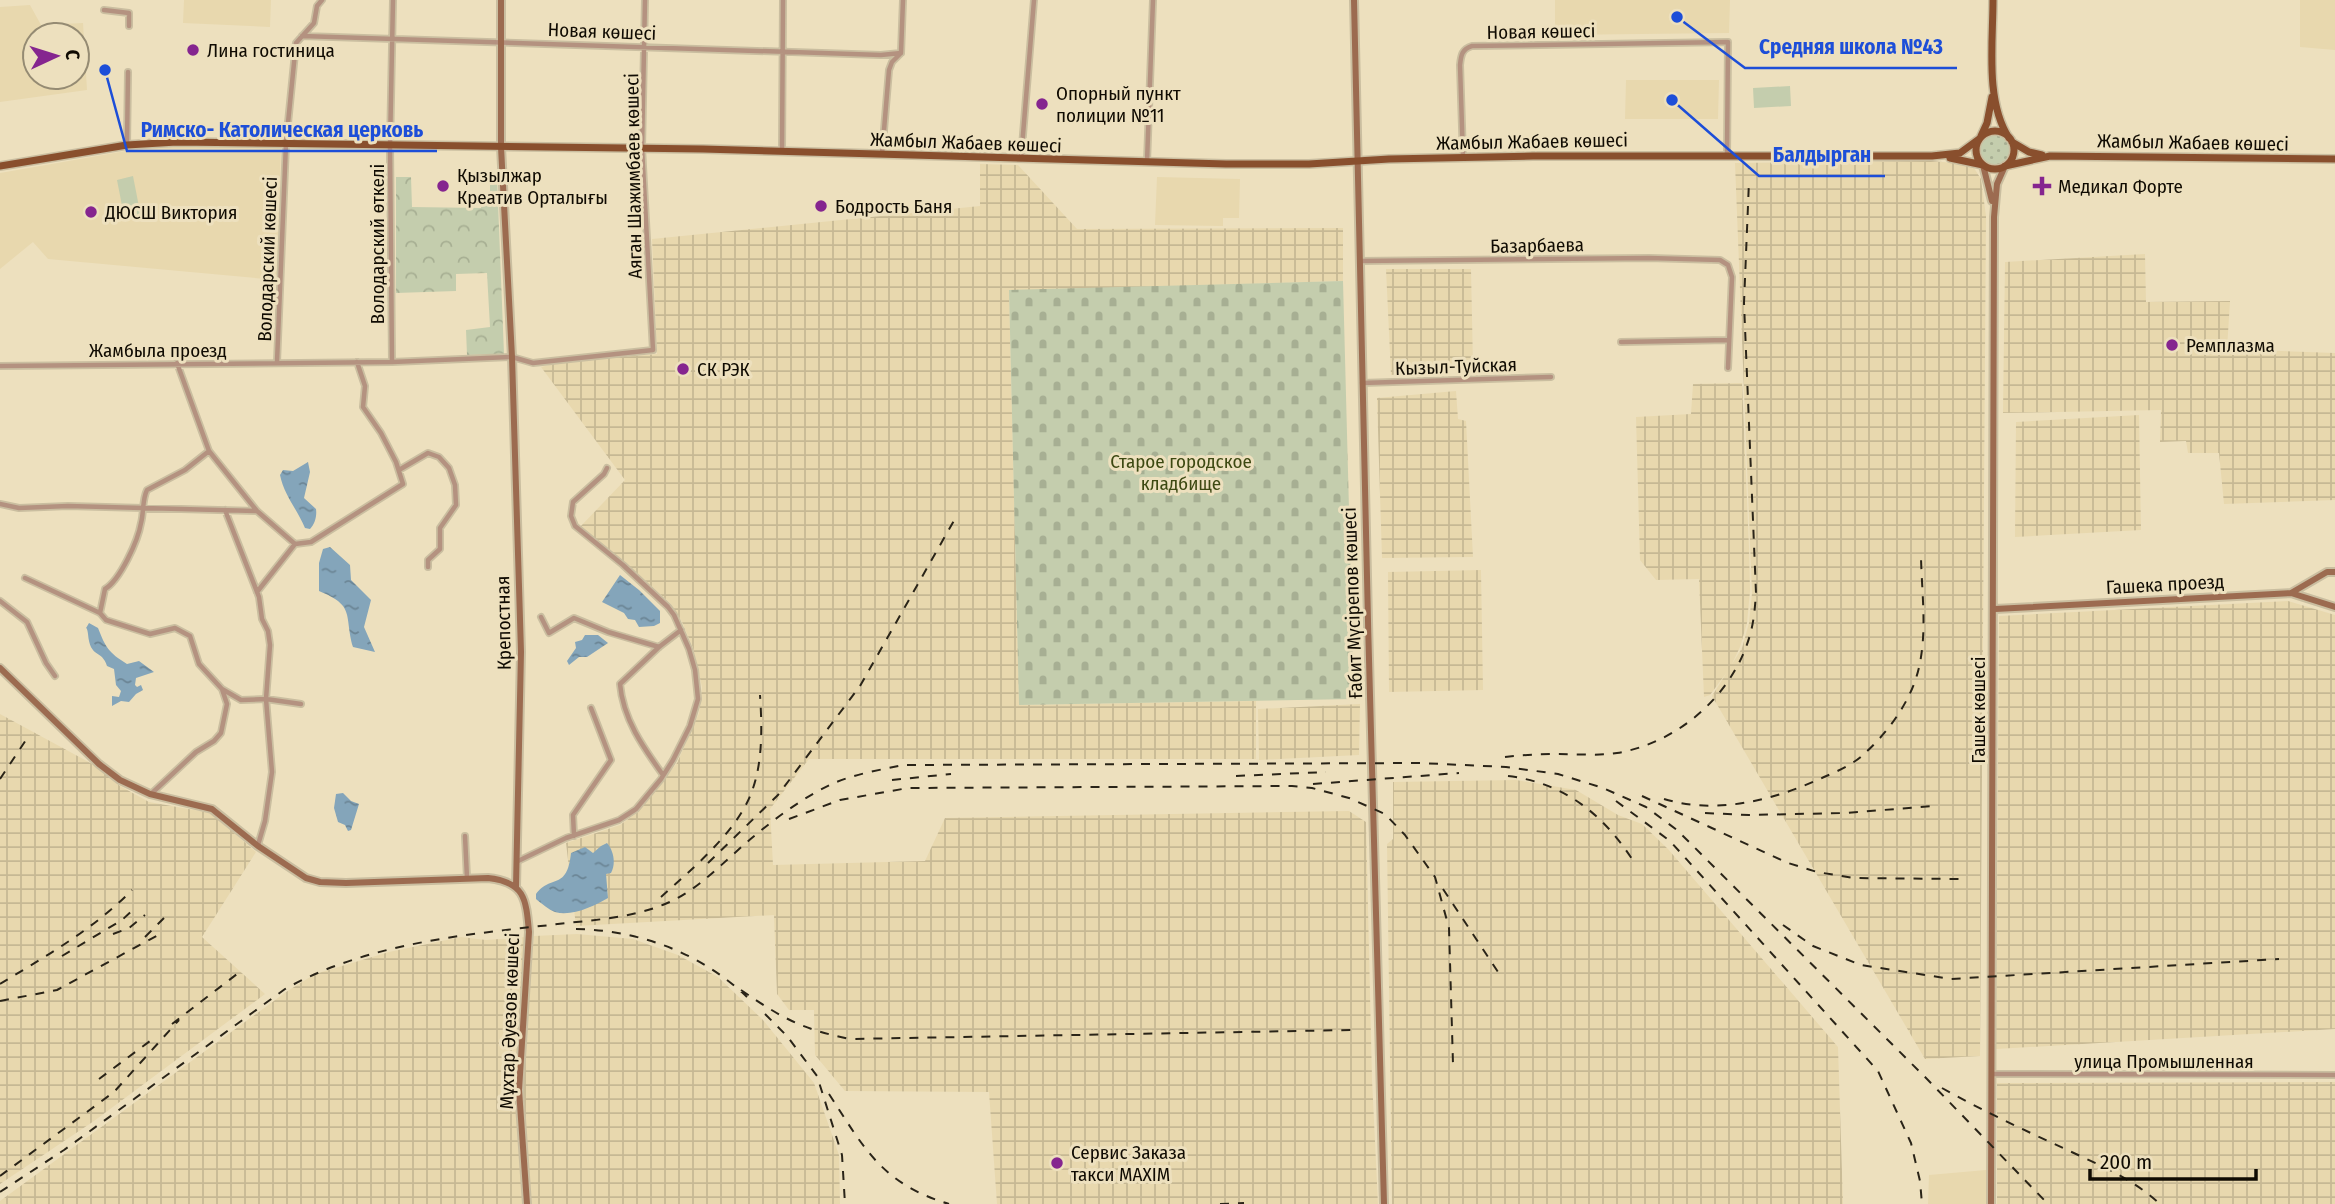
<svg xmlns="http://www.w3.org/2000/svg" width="2335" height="1204" font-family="'Fira Sans Condensed',sans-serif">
<defs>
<pattern id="industrial-grid" width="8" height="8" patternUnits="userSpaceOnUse" patternTransform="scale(1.75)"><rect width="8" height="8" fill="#e8d8ae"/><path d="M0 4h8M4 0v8" fill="none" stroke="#c6b894"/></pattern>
<pattern id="grass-dots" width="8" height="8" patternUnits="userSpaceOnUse" patternTransform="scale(1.75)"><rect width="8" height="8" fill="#c4cdad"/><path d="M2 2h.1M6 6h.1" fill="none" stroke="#a7af93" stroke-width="1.8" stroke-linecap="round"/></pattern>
<pattern id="cemetery-stones" width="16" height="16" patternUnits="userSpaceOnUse" patternTransform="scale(1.75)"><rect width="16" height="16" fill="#c4cdad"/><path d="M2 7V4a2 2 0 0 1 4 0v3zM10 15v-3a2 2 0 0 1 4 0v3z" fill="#a7af93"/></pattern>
<pattern id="park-crowns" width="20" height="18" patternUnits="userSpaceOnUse" patternTransform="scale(1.75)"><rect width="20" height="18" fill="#c4cdad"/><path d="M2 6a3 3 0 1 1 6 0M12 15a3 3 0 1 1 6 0" fill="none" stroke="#a7af93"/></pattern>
<pattern id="water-ripples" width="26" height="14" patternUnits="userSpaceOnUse" patternTransform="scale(1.75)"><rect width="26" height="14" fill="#84a5ba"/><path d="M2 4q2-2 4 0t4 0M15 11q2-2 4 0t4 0" fill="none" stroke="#6b8595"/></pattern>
</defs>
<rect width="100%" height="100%" fill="#ede0be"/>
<path fill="#e8d8ae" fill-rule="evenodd" d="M 184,0 L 271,0 L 270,27 L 183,23 Z
M 1555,0 L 1730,0 L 1729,33 L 1555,35 Z
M 2300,0 L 2335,0 L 2335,50 L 2300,47 Z
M 30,5 L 41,25 L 83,23 L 87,90 L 0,102 L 0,7 ZM 35,35 L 77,35 L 77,77 L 35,77 Z
M 1626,80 L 1719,80 L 1718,119 L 1625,119 Z
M 194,146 L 281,148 L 277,280 L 48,259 L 33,242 L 0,269 L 0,173 L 137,149 Z
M 1157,177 L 1240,179 L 1239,218 L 1223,218 L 1223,226 L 1155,225 Z
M 1986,1170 L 1986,1204 L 1928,1204 L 1929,1175 Z"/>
<path fill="url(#industrial-grid)" d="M 1931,161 L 1966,164 L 1974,168 L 1981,179 L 1986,216 L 1980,1056 L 1925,1059 L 1712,696 L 1742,648 L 1749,623 L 1752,593 L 1735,163 Z
M 980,164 L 1018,165 L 1077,229 L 1343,228 L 1343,281 L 1009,291 L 1019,705 L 1256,701 L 1256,759 L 809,759 L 770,809 L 773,865 L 925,861 L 945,818 L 1349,811 L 1366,822 L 1372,1079 L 1378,1204 L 997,1204 L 989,1092 L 845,1091 L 815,1055 L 814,1010 L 789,1010 L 777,994 L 774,915 L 576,926 L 566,843 L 620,825 L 638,812 L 677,763 L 699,713 L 702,687 L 693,648 L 682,622 L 671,604 L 626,563 L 580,527 L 625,480 L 541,367 L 561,362 L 657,354 L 652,239 L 980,206 Z
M 2145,254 L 2146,302 L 2230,301 L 2227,349 L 2335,353 L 2335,500 L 2224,504 L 2219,453 L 2188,453 L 2186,441 L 2160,442 L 2161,410 L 2003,413 L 2005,262 Z
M 1386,269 L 1471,269 L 1473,366 L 1391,375 Z
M 1742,383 L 1749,547 L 1750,591 L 1747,623 L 1740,647 L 1730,668 L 1710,695 L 1704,697 L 1699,579 L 1656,580 L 1640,560 L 1636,417 L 1691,414 L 1693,384 Z
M 1456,391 L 1458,419 L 1466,421 L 1473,557 L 1382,558 L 1377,398 Z
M 2139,415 L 2141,530 L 2015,537 L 2016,422 Z
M 1481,570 L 1483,690 L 1389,692 L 1388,572 Z
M 2288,601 L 2335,615 L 2335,1029 L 1996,1049 L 1999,616 Z
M 1360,704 L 1359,755 L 1259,760 L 1258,709 Z
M 0,714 L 96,766 L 120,786 L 149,802 L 211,813 L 256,852 L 202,937 L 265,994 L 94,1121 L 0,1184 Z
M 1516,780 L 1576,790 L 1618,815 L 1642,824 L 1668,849 L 1838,1047 L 1843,1204 L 1392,1204 L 1387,844 L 1393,839 L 1393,782 Z
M 577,934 L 633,939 L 678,955 L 718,977 L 763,1020 L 814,1083 L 839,1155 L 840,1204 L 531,1204 L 523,1109 L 522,1060 L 534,936 Z
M 461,937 L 486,940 L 525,937 L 516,1090 L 524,1204 L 0,1204 L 0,1201 L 286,992 L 315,974 L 389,952 Z
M 2335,1082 L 2335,1204 L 1997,1204 L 1997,1083 Z"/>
<path fill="url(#grass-dots)" d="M1980 150a15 15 0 1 1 30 0a15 15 0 1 1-30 0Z"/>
<path fill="url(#cemetery-stones)" d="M 1343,281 L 1354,699 L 1019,705 L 1009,290 Z"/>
<path fill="url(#park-crowns)" d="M 396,177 L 411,177 L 412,207 L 481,208 L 482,196 L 490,195 L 490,177 L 497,177 L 504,354 L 467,355 L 466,330 L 490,327 L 487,273 L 456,274 L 456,291 L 396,293 Z"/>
<path fill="#c4cdad" d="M 1790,86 L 1791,106 L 1754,108 L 1753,88 Z
M 133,176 L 141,217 L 125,221 L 117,180 Z"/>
<path fill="url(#water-ripples)" d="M 308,462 L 310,472 L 304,498 L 316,509 C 317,516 315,524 310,529 L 305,528 C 297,509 284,495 280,475 L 283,470 L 293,471 Z
M 330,547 L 350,565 L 351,580 L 371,600 L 364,627 L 375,652 L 353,647 C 344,615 356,606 319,591 L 319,563 L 323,549 Z
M 620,575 L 639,590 L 660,611 L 660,623 L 654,626 L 639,627 L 635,620 L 628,619 L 624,613 L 602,602 Z
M 89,623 L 98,628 C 106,648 108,652 127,664 L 139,661 L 154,672 L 136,678 L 135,685 L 137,687 L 141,685 L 143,690 L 136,694 L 129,702 L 121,701 L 112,706 L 112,696 L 119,697 L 121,691 L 116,685 L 114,669 L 107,666 C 102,649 90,659 88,634 C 87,624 84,632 89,623 Z
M 585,635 L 598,635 L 608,643 L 587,657 L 579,657 L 569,665 L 567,661 L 576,648 L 575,642 L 582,640 Z
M 343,793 L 351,801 L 359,804 L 351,830 L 348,831 L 345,825 L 338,822 L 334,808 L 336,794 Z
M 607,843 C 614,851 616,864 611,873 L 606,874 L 608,898 C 594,906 572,917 555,912 C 549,910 541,903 536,899 L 536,894 C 551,874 567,891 571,853 L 585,847 L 593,853 L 601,846 Z"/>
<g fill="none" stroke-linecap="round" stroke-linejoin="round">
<defs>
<path id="street" d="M 104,10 L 129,13 L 129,26
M 302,36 L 881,55 L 901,53
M 127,145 L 128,72
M 782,151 L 783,0
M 882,154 L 889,70 L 892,62 L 901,53 L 903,0
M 1463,157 L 1460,65 C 1461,55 1462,49 1472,46 L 1728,42 L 1727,156
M 1021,159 L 1034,0
M 1147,162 L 1153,0
M 1360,261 L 1649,258 L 1720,260 L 1728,265 L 1732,277 L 1728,368
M 1621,342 L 1728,340
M 277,362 L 286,143 L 296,43 L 314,23 L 317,6 L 322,0
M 392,362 L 390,146 L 393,0
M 177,363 L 209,451 L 257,511 L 295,544 L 311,542 L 403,484 L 396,462 L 381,433 L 363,407 L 365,386 L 357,362
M 0,366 L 392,362 L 512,357 L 533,363 L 653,350 L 642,148 L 645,0
M 1362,383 L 1551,377
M 399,470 L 428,453 L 439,457 L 449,468 L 455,485 L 456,505 L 440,528 L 440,549 L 428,560 L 428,567
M 0,504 L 19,508 L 68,506 L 257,511
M 225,510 L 259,597 L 262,619 L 268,631 L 270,645 L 266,699 L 272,772 L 265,821 L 258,845
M 25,578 L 100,613 L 106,620 L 150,634 L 175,628 L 190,636 L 199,664 L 222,689 L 241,700 L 266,699 L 301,704
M 257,592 L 295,544
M 0,601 L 27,622 L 46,663 L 55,676
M 100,613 L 105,589 C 120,580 138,541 141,523 C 144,512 142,500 147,490 L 185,470 L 209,451
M 541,617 L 549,633 L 574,618 L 608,632 L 659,647
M 663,775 C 643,747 623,719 620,684 L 659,647 L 681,630
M 151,794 L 196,752 L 214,741 L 221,733 L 227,704 L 222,689
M 465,836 L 467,878
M 574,836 L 573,815 L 611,760 L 591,708
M 518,861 L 566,838 L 619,820 L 636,809 L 661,779 L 673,760 L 690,726 L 698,699 L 695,670 L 689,649 L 674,615 L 668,607 L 623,565 L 575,526 L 571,516 L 573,502 L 604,474 L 607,468
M 1992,1074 L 2335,1075"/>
<path id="secondary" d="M 501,0 L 501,147 L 512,357 L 521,652 L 516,887
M 1354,0 C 1362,401 1372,803 1384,1204
M 1983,165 L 1992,201
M 2291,593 L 2327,572 L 2335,572
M 1995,609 L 2291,593 L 2335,607
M 0,668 L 99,764 L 120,780 L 150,794 L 212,809 L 258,846 L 306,878 L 320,882 L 346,883 L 488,878 C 525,882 526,899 529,932 L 519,1090 L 527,1204
M 1991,1204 L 1994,217 L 1997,184 L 2005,166"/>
<path id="primary" d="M 1993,0 C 1993,43 1985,101 2009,138
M1976 150a19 19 0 1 1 38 0a19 19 0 1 1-38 0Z
M 1981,136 L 1987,123 L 1992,97
M 2012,142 L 2029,152 L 2042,155
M 1950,158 L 1983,165
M 0,166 L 127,145 L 177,142 L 703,149 L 1226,164 L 1309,164 L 1389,159 L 1533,156 L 1932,156 L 1960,153 L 1979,139
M 2005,166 L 2050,156 L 2335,159"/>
</defs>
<use href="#street" stroke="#cabea0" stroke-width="8"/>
<use href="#secondary" stroke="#cabea0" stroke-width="10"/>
<use href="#primary" stroke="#cabea0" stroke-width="10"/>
<use href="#street" stroke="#b49280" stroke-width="4.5"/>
<use href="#secondary" stroke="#9c6b50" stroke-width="6"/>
<use href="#primary" stroke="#894f2d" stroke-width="7"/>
<path stroke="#2a2418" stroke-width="2" stroke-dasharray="9 9" stroke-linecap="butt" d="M 1505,757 C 1522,755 1540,754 1558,754 C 1577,754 1598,756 1617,753 C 1678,743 1733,695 1750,635 C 1754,621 1755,607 1756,593 L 1744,303 L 1749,181
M 1236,776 L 1326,772
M 1508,776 C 1565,783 1604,815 1634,862
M 0,779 L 30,734
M 892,780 L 951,774
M 1313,784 L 1459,773
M 1642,796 L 1788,863 L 1817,872 L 1854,878 L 1963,879
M 1664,799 C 1717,815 1775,800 1824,777 C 1838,771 1854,764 1865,753 C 1885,735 1904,710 1914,684 C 1929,644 1922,599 1921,558
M 1616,801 L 1670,841 L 1878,1071 L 1911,1143 L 1920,1181 L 1922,1204
M 1705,813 L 1749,815 L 1846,813 L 1933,806
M 789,819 L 840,800 L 908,788 L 1292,786 L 1312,788 L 1349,798 L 1385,814 L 1405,835 L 1435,877 L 1449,928 L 1453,1064
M 708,863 L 778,795 L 860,686 L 956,517
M 1443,889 L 1502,978
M 661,897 C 692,869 738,831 752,791 C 763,762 762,725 760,695
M 1783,925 L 1813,946 L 1861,965 L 1951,979 L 2279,959
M 576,929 C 639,930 701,953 747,997
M 113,934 L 129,928 L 145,915
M 145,937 L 164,918
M 62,956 L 122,920 L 136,907
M 0,984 C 46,956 94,929 132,890
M 741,990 C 782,1018 801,1029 850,1039 L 1353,1030
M 0,1001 L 57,990 L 160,934
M 765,1014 L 787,1036 L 817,1076 L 842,1155 L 845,1204
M 172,1024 L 237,974
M 99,1079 L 150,1041
M 1942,1088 C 1981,1110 2022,1129 2063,1148 C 2097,1164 2132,1178 2160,1204
M 829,1094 C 864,1148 882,1184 949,1204
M 0,1176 L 114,1092 L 179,1020
M 0,1192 L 64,1150 L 285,989 C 366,944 460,935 550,925 C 589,920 629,919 665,904 C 698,891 725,860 753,837 C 777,817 804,797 832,784 C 854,774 880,770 903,765 L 1421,763 L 1506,767 L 1558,774 L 1603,788 L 1646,807 L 1677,830 L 1927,1079 L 2048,1204
M 1220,1204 L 1244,1203"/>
</g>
<g fill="#85258f" stroke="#ede0be" stroke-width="2.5">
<circle cx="193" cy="50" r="7"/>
<circle cx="1042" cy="104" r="7"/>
<circle cx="443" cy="186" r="7"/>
<path d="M2038.5 175.5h7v7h7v7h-7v7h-7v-7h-7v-7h7z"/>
<circle cx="821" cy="206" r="7"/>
<circle cx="91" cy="212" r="7"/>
<circle cx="2172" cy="345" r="7"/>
<circle cx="683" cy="369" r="7"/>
<circle cx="1057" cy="1163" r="7"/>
</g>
<g text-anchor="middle" stroke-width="6" stroke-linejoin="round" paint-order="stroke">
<g font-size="19" fill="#100b02" stroke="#ede0be">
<text transform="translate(602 31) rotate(2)" y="7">Новая көшесі</text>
<text transform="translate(1541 31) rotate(-1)" y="7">Новая көшесі</text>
<text transform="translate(1532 141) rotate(-1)" y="7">Жамбыл Жабаев көшесі</text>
<text transform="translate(966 142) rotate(2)" y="7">Жамбыл Жабаев көшесі</text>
<text transform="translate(2193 142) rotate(1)" y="7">Жамбыл Жабаев көшесі</text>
<text transform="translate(633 176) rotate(-91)" y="7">Аяган Шажимбаев көшесі</text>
<text transform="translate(377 244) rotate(-90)" y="7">Володарский өткелі</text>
<text transform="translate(1537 245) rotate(-1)" y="7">Базарбаева</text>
<text transform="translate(267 259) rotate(-88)" y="7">Володарский көшесі</text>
<text x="158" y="357">Жамбыла проезд</text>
<text transform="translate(1456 366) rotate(-2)" y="7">Кызыл-Туйская</text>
<text transform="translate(2165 584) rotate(-3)" y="7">Гашека проезд</text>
<text transform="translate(1352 603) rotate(-92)" y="7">Ғабит Мүсірепов көшесі</text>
<text transform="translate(503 623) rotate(-91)" y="7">Крепостная</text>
<text transform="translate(1978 710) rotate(-90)" y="7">Гашек көшесі</text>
<text transform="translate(509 1021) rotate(-88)" y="7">Мұхтар Әуезов көшесі</text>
<text x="2164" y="1068">улица Промышленная</text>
</g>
<g font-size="19" fill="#100b02" stroke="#ede0be" text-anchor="start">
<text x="207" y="57">Лина гостиница</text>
<text x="1056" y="100">Опорный пункт<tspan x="1056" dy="22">полиции №11</tspan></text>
<text x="457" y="182">Қызылжар<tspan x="457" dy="22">Креатив Орталығы</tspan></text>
<text x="2058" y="193">Медикал Форте</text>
<text x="835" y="213">Бодрость Баня</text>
<text x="105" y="219">ДЮСШ Виктория</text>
<text x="2186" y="352">Ремплазма</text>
<text x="697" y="376">СК РЭК</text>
<text x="1071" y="1159">Сервис Заказа<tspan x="1071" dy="22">такси MAXIM</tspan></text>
</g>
<g font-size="19" fill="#3d4912" stroke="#ede0be">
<text x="1181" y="468">Старое городское<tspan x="1181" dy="22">кладбище</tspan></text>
</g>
</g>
<path fill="none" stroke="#1d4ed8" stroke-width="2.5" d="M1677 17L1745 68H1957M105 70L127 151H437M1672 100L1759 176H1885"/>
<g fill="#1d4ed8" stroke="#ede0be" stroke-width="2.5">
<circle cx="1677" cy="17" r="7"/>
<circle cx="105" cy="70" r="7"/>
<circle cx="1672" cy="100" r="7"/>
</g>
<g font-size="21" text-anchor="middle" font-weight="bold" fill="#1d4ed8" stroke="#ede0be" stroke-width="6" stroke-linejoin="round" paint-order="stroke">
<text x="1851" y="54">Средняя школа №43</text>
<text x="282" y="137">Римско- Католическая церковь</text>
<text x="1822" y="162">Балдырган</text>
</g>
<g transform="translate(56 56) rotate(86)"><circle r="33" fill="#ede0be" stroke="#958b73" stroke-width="2"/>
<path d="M0-5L12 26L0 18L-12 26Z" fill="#85258f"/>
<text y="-10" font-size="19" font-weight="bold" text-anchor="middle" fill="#100b02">С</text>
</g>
<path d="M2090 1169v10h166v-10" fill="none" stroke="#100b02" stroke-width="3.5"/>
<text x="2100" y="1169" font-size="21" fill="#100b02" stroke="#ede0be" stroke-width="5" paint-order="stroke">200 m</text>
</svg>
